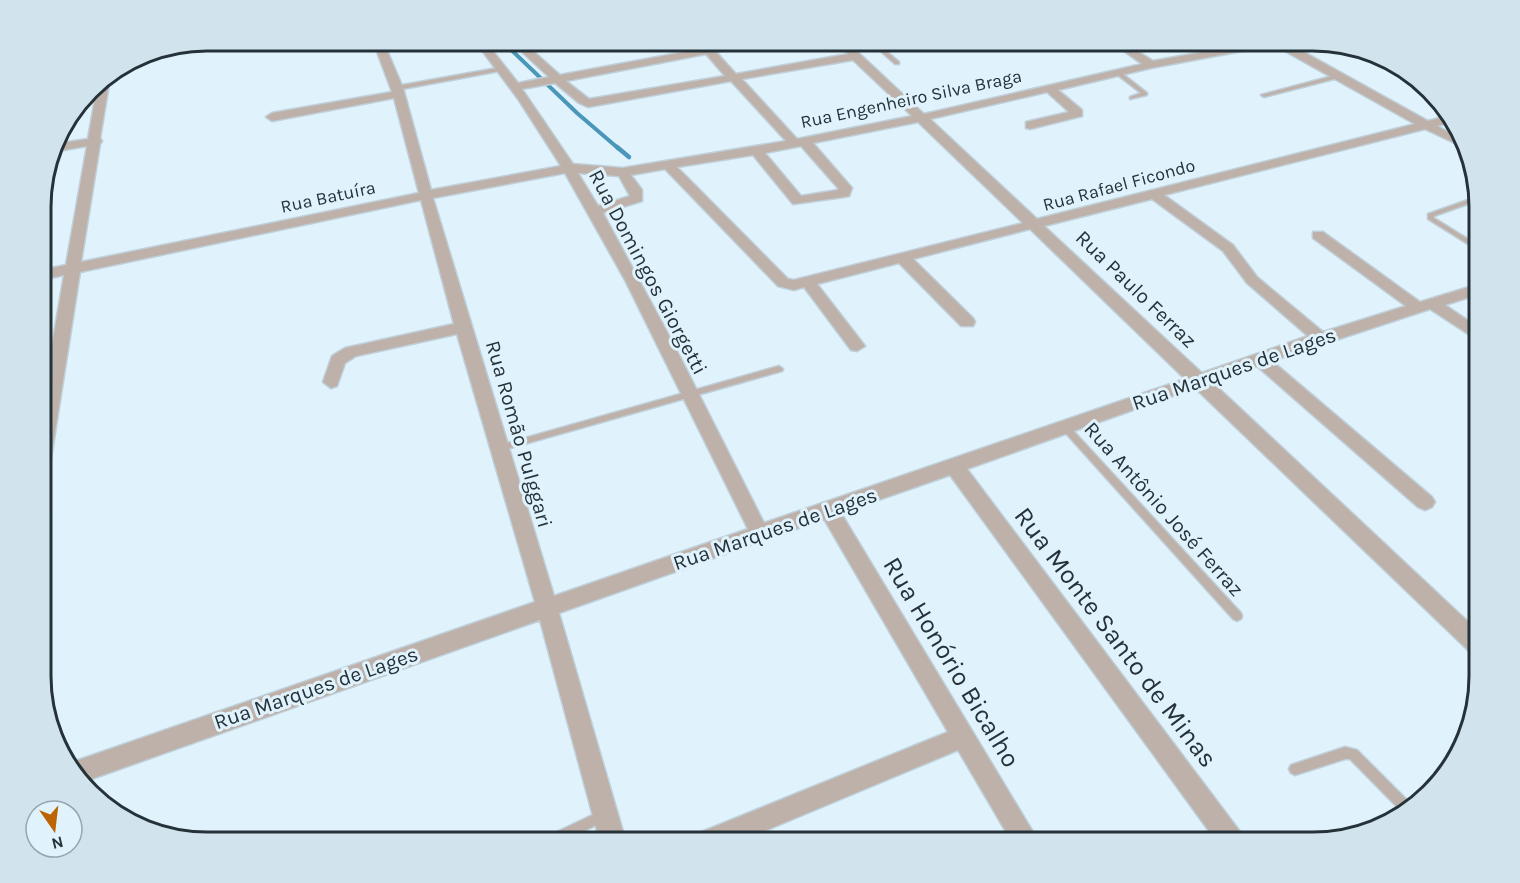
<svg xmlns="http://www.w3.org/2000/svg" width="1520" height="883" font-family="Karla,sans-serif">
<rect width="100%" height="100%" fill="#e0f3fd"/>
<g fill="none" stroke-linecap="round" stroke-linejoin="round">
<path stroke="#4a97ba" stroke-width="4" d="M 502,41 L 577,113 L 619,149"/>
<path stroke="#4a97ba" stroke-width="4.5" d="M 617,147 L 629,157"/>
<defs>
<path id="service" d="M 513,41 L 518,41 L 528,49 L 523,50 Z
M 869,41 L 874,41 L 899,62 L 899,64 L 895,64 Z
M 503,67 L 505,68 L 505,70 L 397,90 L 394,88 L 397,86 Z
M 1115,71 L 1119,71 L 1147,93 L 1147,95 L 1130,99 L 1130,97 L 1141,93 L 1115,73 Z
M 1340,74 L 1343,76 L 1342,77 L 1264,97 L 1261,95 Z
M 1479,196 L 1479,200 L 1434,216 L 1434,218 L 1479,246 L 1479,251 L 1428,219 L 1428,214 Z
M 779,366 L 783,369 L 782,371 L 500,451 L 495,448 L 500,445 Z
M 1065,424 L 1068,425 L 1241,613 L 1242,616 L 1241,619 L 1237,621 L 1233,619 L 1062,429 L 1061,427 Z
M 1345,747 L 1357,750 L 1413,806 L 1405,815 L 1350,759 L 1345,759 L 1295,775 L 1291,773 L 1289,769 L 1291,765 Z
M 605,809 L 609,811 L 611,815 L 609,819 L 561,842 L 542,842 L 544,838 Z"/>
<path id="minor" d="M 373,41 L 383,41 L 403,88 L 431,190 L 561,166 L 518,99 L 475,41 L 485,41 L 518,83 L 549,77 L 521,51 L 521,47 L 553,41 L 572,41 L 533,51 L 560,75 L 744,41 L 763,41 L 762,43 L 716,52 L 736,74 L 848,54 L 835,41 L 846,41 L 924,114 L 1142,64 L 1110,41 L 1121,41 L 1153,61 L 1265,41 L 1284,41 L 1428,121 L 1451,115 L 1454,121 L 1437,126 L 1459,138 L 1463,147 L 1425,129 L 1164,195 L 1233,245 L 1257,277 L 1323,332 L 1406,306 L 1313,238 L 1313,232 L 1323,232 L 1420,302 L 1479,284 L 1479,294 L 1445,305 L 1479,328 L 1479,341 L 1430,309 L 1272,361 L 1432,497 L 1435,502 L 1432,507 L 1425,510 L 1418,507 L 1257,366 L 1212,382 L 1479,632 L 1479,656 L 1471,653 L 1195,388 L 967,469 L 1241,833 L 1245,842 L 1217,842 L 950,475 L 841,513 L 1039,842 L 1012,842 L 958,750 L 738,842 L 695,842 L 699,833 L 948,732 L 824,519 L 559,613 L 626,842 L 600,842 L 540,620 L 83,782 L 67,764 L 535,602 L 457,334 L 356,356 L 345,363 L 337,386 L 331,388 L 323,382 L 332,356 L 345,348 L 454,324 L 421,200 L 80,272 L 51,458 L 48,463 L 42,465 L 42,406 L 64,275 L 42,280 L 42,270 L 66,265 L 87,146 L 52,152 L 55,144 L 88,139 L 98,82 L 108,76 L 110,78 L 100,138 L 102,141 L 100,144 L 81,262 L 419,193 L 394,98 L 272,121 L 266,117 L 272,113 L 392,92 ZM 1274,45 L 1415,124 L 1037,219 L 930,119 L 1047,92 L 1069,112 L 1026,122 L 1026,128 L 1030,129 L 1082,116 L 1082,110 L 1058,90 L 1151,68 ZM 706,54 L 725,76 L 589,99 L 566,81 ZM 853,60 L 912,116 L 797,139 L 742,79 ZM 731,81 L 786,141 L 623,168 L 573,164 L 522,89 L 555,83 L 579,103 L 588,107 ZM 918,122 L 1023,223 L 794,280 L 788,279 L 677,167 L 753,155 L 793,204 L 844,197 L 849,196 L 852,188 L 813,143 ZM 801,146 L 838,188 L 838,190 L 801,196 L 765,153 ZM 665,169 L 778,286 L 794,290 L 804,287 L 851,350 L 857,351 L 865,346 L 817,284 L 899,263 L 961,326 L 973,326 L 975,322 L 973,318 L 913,259 L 1030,229 L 1185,379 L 764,523 L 673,343 L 603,213 L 642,201 L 642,190 L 631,175 ZM 565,173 L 625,280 L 748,529 L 554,596 L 433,198 ZM 578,173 L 619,176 L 630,196 L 598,206 ZM 1152,199 L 1223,251 L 1247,283 L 1308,336 L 1202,373 L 1044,226 Z"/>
</defs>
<use href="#service" stroke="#bfd0da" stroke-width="3"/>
<use href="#minor" stroke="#bfd0da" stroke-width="3"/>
<use href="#service" fill="#beb1a9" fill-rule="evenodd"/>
<use href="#minor" fill="#beb1a9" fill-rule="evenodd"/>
</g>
<g text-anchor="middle" stroke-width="6" stroke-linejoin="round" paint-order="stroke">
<g font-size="18" fill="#263239" stroke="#e0f3fd">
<text transform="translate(911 99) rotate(-12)" y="6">Rua Engenheiro Silva Braga</text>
<text transform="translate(1119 185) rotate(-15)" y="6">Rua Rafael Ficondo</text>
<text transform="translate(328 197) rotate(-12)" y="6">Rua Batuíra</text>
</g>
<g font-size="21" fill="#263239" stroke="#e0f3fd">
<text transform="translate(648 272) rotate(62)" y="7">Rua Domingos Giorgetti</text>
<text transform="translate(1136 289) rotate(44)" y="7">Rua Paulo Ferraz</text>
<text transform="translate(1234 369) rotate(-19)" y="7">Rua Marques de Lages</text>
<text transform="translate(519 434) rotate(74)" y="7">Rua Romão Pulggari</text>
<text transform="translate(1164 509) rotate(48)" y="7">Rua Antônio José Ferraz</text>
<text transform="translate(775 529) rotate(-19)" y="7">Rua Marques de Lages</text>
<text transform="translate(316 688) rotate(-19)" y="7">Rua Marques de Lages</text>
</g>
<g font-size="26" fill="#263239" stroke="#e0f3fd">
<text transform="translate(1116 637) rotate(53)" y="9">Rua Monte Santo de Minas</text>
<text transform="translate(952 662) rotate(59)" y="9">Rua Honório Bicalho</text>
</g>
</g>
<path d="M0 0H1520V883H0ZM207 51H1313A156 156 0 0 1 1469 207V676A156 156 0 0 1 1313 832H207A156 156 0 0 1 51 676V207A156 156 0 0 1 207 51Z" fill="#d1e4ed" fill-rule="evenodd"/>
<path fill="none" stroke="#263239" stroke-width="3" d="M207 51H1313A156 156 0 0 1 1469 207V676A156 156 0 0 1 1313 832H207A156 156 0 0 1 51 676V207A156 156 0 0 1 207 51Z"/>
<g transform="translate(54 829) rotate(166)"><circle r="28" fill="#e0f3fd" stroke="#96a6af" stroke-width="1.5"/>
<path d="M0-4.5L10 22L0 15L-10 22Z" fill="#bd6402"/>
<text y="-9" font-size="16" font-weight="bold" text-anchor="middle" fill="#263239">N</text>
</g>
</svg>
